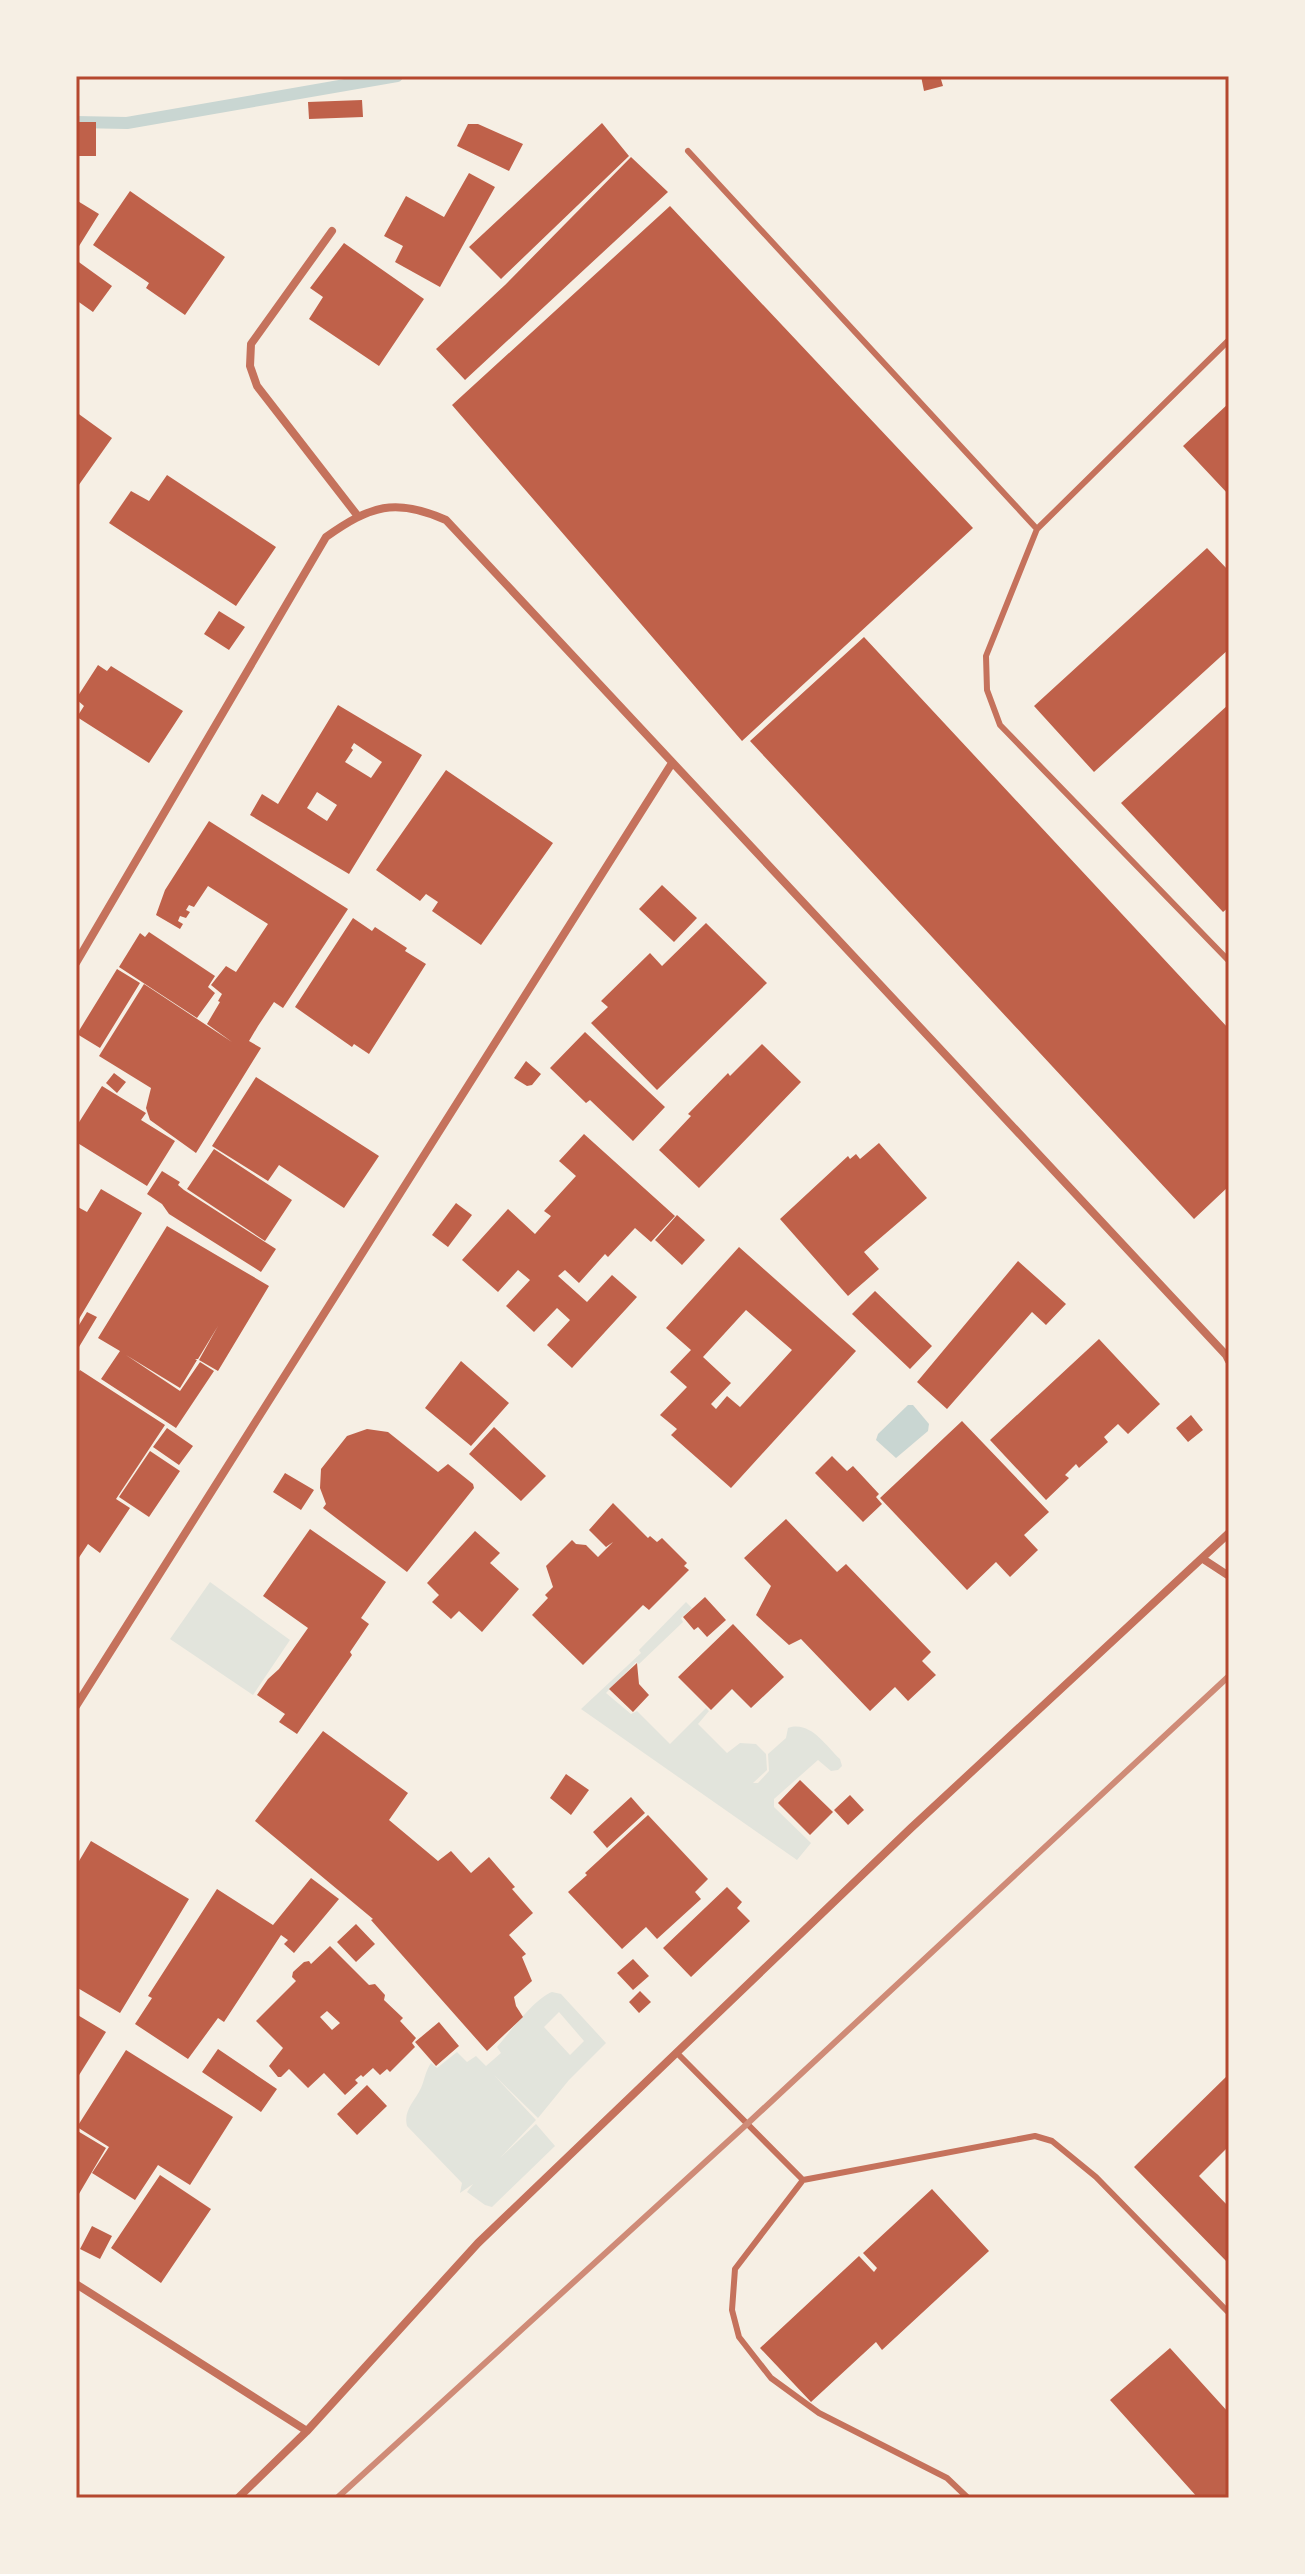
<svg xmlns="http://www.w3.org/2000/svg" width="1305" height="2574" font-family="Overpass,sans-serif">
<rect width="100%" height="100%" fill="#f6efe4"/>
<path fill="#e2e4dc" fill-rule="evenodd" d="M 210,1582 L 290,1640 L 253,1695 L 170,1639 Z
M 686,1602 L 692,1608 L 681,1618 L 683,1622 L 639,1664 L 636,1662 L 606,1693 L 631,1714 L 637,1711 L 670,1744 L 706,1708 L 709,1711 L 698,1724 L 727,1753 L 740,1743 L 756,1744 L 766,1754 L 767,1770 L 753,1783 L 758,1783 L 769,1771 L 768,1754 L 786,1738 L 788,1728 C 810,1720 825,1745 840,1759 L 842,1766 L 838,1770 L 831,1771 L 818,1760 L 774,1799 L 774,1807 L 811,1843 L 797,1860 L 581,1709 L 641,1653 L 639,1650 Z
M 552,1992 L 561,1994 L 606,2043 L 569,2080 L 538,2118 L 494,2075 L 536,2120 L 500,2158 L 536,2124 L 555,2146 L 492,2207 L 485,2205 L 467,2192 L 473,2184 L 460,2193 L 462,2183 L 407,2126 C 403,2110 415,2101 421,2088 C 425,2079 425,2072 431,2063 L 437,2068 L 457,2052 L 467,2062 L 476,2056 L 486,2066 L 501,2053 L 497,2047 C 510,2032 535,1998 552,1992 ZM 559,2012 L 584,2041 L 570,2055 L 544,2027 Z"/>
<path fill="#c9d6d2" d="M 908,1405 L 913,1405 L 929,1424 L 928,1431 L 896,1458 L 876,1440 L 878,1434 Z"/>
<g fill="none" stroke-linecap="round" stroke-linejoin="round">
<path stroke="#c9d6d2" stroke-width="12" d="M 76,122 L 127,123 L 397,76"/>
</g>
<path fill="#bf614a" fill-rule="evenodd" d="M 921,76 L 940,76 L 943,86 L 924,91 Z
M 362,100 L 363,117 L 309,119 L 308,102 Z
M 76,122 L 96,122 L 96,156 L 76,156 Z
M 602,123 L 629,156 L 501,279 L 469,247 Z
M 468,124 L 478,124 L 523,144 L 509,171 L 457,146 Z
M 631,157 L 668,192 L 465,380 L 436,349 L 505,285 Z
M 469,173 L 495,187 L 440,287 L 395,262 L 403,246 L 384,236 L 406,196 L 444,217 Z
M 130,191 L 225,257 L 185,315 L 146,288 L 149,283 L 93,245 Z
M 76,200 L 99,214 L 76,251 Z
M 670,206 L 973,528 L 742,741 L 452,405 Z
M 344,243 L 424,299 L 379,366 L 309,319 L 323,297 L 310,288 Z
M 76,260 L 112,286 L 93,312 L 76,300 Z
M 1229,403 L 1229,495 L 1183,446 Z
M 76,412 L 112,438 L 76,489 Z
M 167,475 L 276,547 L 236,606 L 109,523 L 131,491 L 149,501 Z
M 1207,548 L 1229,571 L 1229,649 L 1094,772 L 1034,706 Z
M 219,611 L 245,627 L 229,650 L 204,634 Z
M 864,637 L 1229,1029 L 1229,1186 L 1194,1219 L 750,741 Z
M 98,665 L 107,671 L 111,666 L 183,711 L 149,763 L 77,717 L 84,706 L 76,699 Z
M 1229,704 L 1229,907 L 1223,912 L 1121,803 Z
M 338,705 L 422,755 L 349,874 L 250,815 L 262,794 L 278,804 ZM 354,743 L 382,762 L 371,778 L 345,762 L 353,750 L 351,748 ZM 317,792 L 337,805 L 327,821 L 307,808 Z
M 446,770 L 553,843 L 481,945 L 432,911 L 438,902 L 426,894 L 420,901 L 376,870 Z
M 209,821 L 348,909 L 283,1008 L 274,1002 L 258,1026 L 249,1041 L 261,1048 L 196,1153 L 150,1120 L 146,1108 L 151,1088 L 99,1056 L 144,984 L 232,1042 L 207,1024 L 220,1002 L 218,1001 L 222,994 L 211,985 L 226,966 L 236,972 L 268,924 L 208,886 L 194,907 L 189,905 L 186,910 L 190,912 L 186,918 L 180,916 L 178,921 L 183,924 L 180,929 L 156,915 L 165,890 Z
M 662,885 L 697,918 L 674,942 L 639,909 Z
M 353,918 L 372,931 L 375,927 L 407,948 L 405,951 L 426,964 L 369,1054 L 354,1044 L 352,1047 L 295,1007 Z
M 706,923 L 767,983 L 657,1090 L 591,1023 L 608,1007 L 601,1001 L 650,953 L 662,966 Z
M 149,932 L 215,976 L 208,987 L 215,993 L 197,1018 L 119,967 L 140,933 L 145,937 Z
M 117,969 L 140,983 L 100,1048 L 77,1034 Z
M 585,1032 L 665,1107 L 633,1141 L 590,1100 L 586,1103 L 550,1068 Z
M 762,1044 L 801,1082 L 699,1188 L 659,1150 L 691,1116 L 688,1114 L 728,1073 L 730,1076 Z
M 526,1061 L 541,1074 L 532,1085 L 527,1086 L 514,1078 Z
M 114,1073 L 126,1082 L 117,1093 L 106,1083 Z
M 256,1077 L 379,1156 L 344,1208 L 279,1165 L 268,1181 L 212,1146 Z
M 102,1086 L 146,1113 L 141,1120 L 175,1141 L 147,1186 L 76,1142 L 76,1127 Z
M 584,1134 L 675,1216 L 651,1242 L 635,1228 L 608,1257 L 605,1254 L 579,1283 L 565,1270 L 558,1276 L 587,1302 L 612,1275 L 637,1297 L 572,1368 L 547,1345 L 570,1320 L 557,1308 L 534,1332 L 506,1306 L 530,1280 L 518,1270 L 498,1292 L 462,1260 L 508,1209 L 535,1234 L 551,1216 L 544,1211 L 576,1176 L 559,1161 Z
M 879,1143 L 927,1198 L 864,1252 L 879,1269 L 848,1296 L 780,1219 L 848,1156 L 850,1159 L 856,1154 L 860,1159 Z
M 214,1149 L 292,1200 L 265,1241 L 187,1189 Z
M 162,1171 L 180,1182 L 178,1185 L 184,1190 L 276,1249 L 261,1272 L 169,1214 L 162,1204 L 147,1194 Z
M 101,1189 L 142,1213 L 76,1324 L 76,1206 L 87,1212 Z
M 456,1203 L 472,1215 L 448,1247 L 432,1235 Z
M 677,1215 L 705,1240 L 682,1265 L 655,1240 Z
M 167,1226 L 269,1286 L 218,1371 L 199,1360 L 218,1326 L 198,1359 L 195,1359 L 197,1360 L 180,1388 L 126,1355 L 180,1391 L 200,1362 L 214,1371 L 176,1428 L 101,1379 L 120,1351 L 98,1338 Z
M 739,1247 L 856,1351 L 731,1488 L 671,1435 L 677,1429 L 660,1415 L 687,1387 L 670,1372 L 691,1350 L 666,1328 ZM 746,1310 L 792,1350 L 740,1407 L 727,1396 L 716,1409 L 711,1404 L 731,1383 L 703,1357 Z
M 1018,1261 L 1066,1304 L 1046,1325 L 1032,1312 L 947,1409 L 917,1382 Z
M 875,1291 L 932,1346 L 910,1369 L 852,1314 Z
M 87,1312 L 97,1317 L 76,1352 L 76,1330 Z
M 1099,1339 L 1160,1404 L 1128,1434 L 1118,1424 L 1104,1437 L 1108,1442 L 1079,1468 L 1076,1464 L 1065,1475 L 1069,1478 L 1046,1500 L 990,1440 Z
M 461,1361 L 509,1403 L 471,1446 L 425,1408 Z
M 80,1370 L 165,1425 L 116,1499 L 130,1508 L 100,1553 L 88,1544 L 78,1559 L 76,1557 L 76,1376 Z
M 1191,1415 L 1203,1430 L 1188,1442 L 1176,1428 Z
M 962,1421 L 1049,1512 L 1024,1535 L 1038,1550 L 1010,1577 L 996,1562 L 967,1590 L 880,1498 Z
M 494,1427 L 546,1476 L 521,1501 L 469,1454 Z
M 167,1428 L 193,1446 L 179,1465 L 153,1447 Z
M 367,1429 L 388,1432 L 438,1472 L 448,1464 L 473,1484 L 474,1488 L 407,1572 L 323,1508 L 326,1504 L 320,1488 L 321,1469 L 347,1436 Z
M 150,1451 L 180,1471 L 149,1517 L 119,1497 Z
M 832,1456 L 847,1471 L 853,1466 L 879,1494 L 876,1497 L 882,1504 L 863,1522 L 815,1473 Z
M 285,1473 L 314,1490 L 301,1510 L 273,1492 Z
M 613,1503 L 648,1538 L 650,1536 L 657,1542 L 662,1538 L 687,1563 L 684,1566 L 689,1570 L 649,1610 L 643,1605 L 583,1665 L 532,1615 L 548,1598 L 545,1595 L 553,1587 L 546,1566 L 572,1540 L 576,1544 L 586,1545 L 598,1557 L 613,1542 L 606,1547 L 589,1530 Z
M 786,1519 L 837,1572 L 846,1564 L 931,1652 L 922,1661 L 936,1675 L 908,1701 L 895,1687 L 870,1711 L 801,1639 L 789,1645 L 756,1615 L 771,1586 L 744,1558 Z
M 310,1529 L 386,1582 L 361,1618 L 369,1624 L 350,1652 L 352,1655 L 297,1734 L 279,1722 L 285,1714 L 257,1695 L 268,1679 L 279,1669 L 308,1628 L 263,1596 Z
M 475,1531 L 500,1553 L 490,1563 L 519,1589 L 482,1632 L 459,1611 L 451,1619 L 432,1602 L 439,1595 L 427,1583 Z
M 705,1597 L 726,1620 L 707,1637 L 698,1627 L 694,1630 L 683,1617 Z
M 733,1624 L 784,1677 L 751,1708 L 732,1689 L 711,1710 L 678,1677 Z
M 637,1663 L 639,1684 L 649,1695 L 633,1712 L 609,1689 Z
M 323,1731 L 408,1793 L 389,1820 L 438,1861 L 451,1851 L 471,1873 L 489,1857 L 515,1887 L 512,1889 L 533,1913 L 509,1935 L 526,1954 L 522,1957 L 532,1981 L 514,1997 L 516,2006 L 523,2017 L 487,2051 L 371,1920 L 373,1919 L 255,1821 Z
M 566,1774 L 589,1790 L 571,1815 L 550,1798 Z
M 800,1780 L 833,1812 L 810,1835 L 778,1803 Z
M 850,1795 L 864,1810 L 848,1825 L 834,1810 Z
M 631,1797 L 645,1813 L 607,1848 L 593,1832 Z
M 648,1815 L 708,1879 L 695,1892 L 701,1899 L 657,1939 L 646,1927 L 622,1949 L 568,1892 L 587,1875 L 585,1873 Z
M 91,1841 L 189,1899 L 120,2013 L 76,1987 L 76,1866 Z
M 311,1878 L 339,1899 L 294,1953 L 284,1944 L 288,1940 L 281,1935 L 224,2022 L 218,2018 L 188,2059 L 135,2024 L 152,1998 L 148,1996 L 217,1889 L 273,1925 Z
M 727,1887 L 742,1902 L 737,1908 L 750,1921 L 691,1977 L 663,1948 Z
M 356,1924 L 375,1944 L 356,1962 L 337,1942 Z
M 330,1946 L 369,1985 L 375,1984 L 385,1995 L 384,2000 L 403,2018 L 400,2021 L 416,2038 L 412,2043 L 415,2047 L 390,2072 L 387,2069 L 380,2075 L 373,2068 L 363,2077 L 361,2075 L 355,2080 L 358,2083 L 345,2095 L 324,2073 L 308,2088 L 289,2069 L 281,2077 L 278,2077 L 269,2066 L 283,2048 L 256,2021 L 296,1981 L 292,1977 L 293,1972 L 304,1962 L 309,1961 L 311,1964 ZM 327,2011 L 340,2023 L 332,2030 L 320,2017 Z
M 633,1959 L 649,1976 L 633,1990 L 617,1973 Z
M 640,1991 L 651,2002 L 639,2013 L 629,2002 Z
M 76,2014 L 106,2032 L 76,2080 Z
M 439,2022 L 459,2046 L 436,2066 L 415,2042 Z
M 218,2049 L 277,2089 L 261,2112 L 202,2072 Z
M 126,2050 L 233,2117 L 190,2185 L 158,2165 L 135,2200 L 92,2173 L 109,2147 L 77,2127 Z
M 1229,2074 L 1229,2146 L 1199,2176 L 1229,2207 L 1229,2264 L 1134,2167 Z
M 367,2085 L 387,2106 L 357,2135 L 337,2114 Z
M 76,2130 L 106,2148 L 76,2199 Z
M 160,2175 L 211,2209 L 161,2283 L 111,2248 Z
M 932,2189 L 989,2251 L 882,2350 L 876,2342 L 811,2402 L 760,2348 L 859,2256 L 874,2272 L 877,2268 L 863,2253 Z
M 92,2226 L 112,2236 L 100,2259 L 80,2249 Z
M 1170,2348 L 1229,2413 L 1229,2498 L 1198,2498 L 1110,2400 Z"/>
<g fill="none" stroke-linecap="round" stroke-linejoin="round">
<path stroke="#c5725c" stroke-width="6" d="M 688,151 L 1037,529
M 1229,340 L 1037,529 L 986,656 L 987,690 L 1000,725 L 1229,961
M 677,2053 L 803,2180 L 735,2269 L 732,2310 L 739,2337 L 771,2378 L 819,2413 L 947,2478 L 968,2498
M 803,2180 L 1035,2136 L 1052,2141 L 1096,2177 L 1229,2313"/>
<path stroke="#c5725c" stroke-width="8" d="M 332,231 L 251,344 L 250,366 L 257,386 L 357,515
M 76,963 L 326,537 C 370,506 395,497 446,520 L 1226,1355 L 1229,1361
M 1203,1559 L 1229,1576
M 76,1706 L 672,763
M 76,2284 L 307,2431
M 238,2498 L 307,2431 L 478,2243 L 911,1828 L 1229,1533"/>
<path stroke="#cf8b77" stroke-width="6" d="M 337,2498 L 747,2124 L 1229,1676"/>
</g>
<rect width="1305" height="2574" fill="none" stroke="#f6efe4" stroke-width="156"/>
<rect x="78" y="78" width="1149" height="2418" fill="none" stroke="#b5482f" stroke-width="3"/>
</svg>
